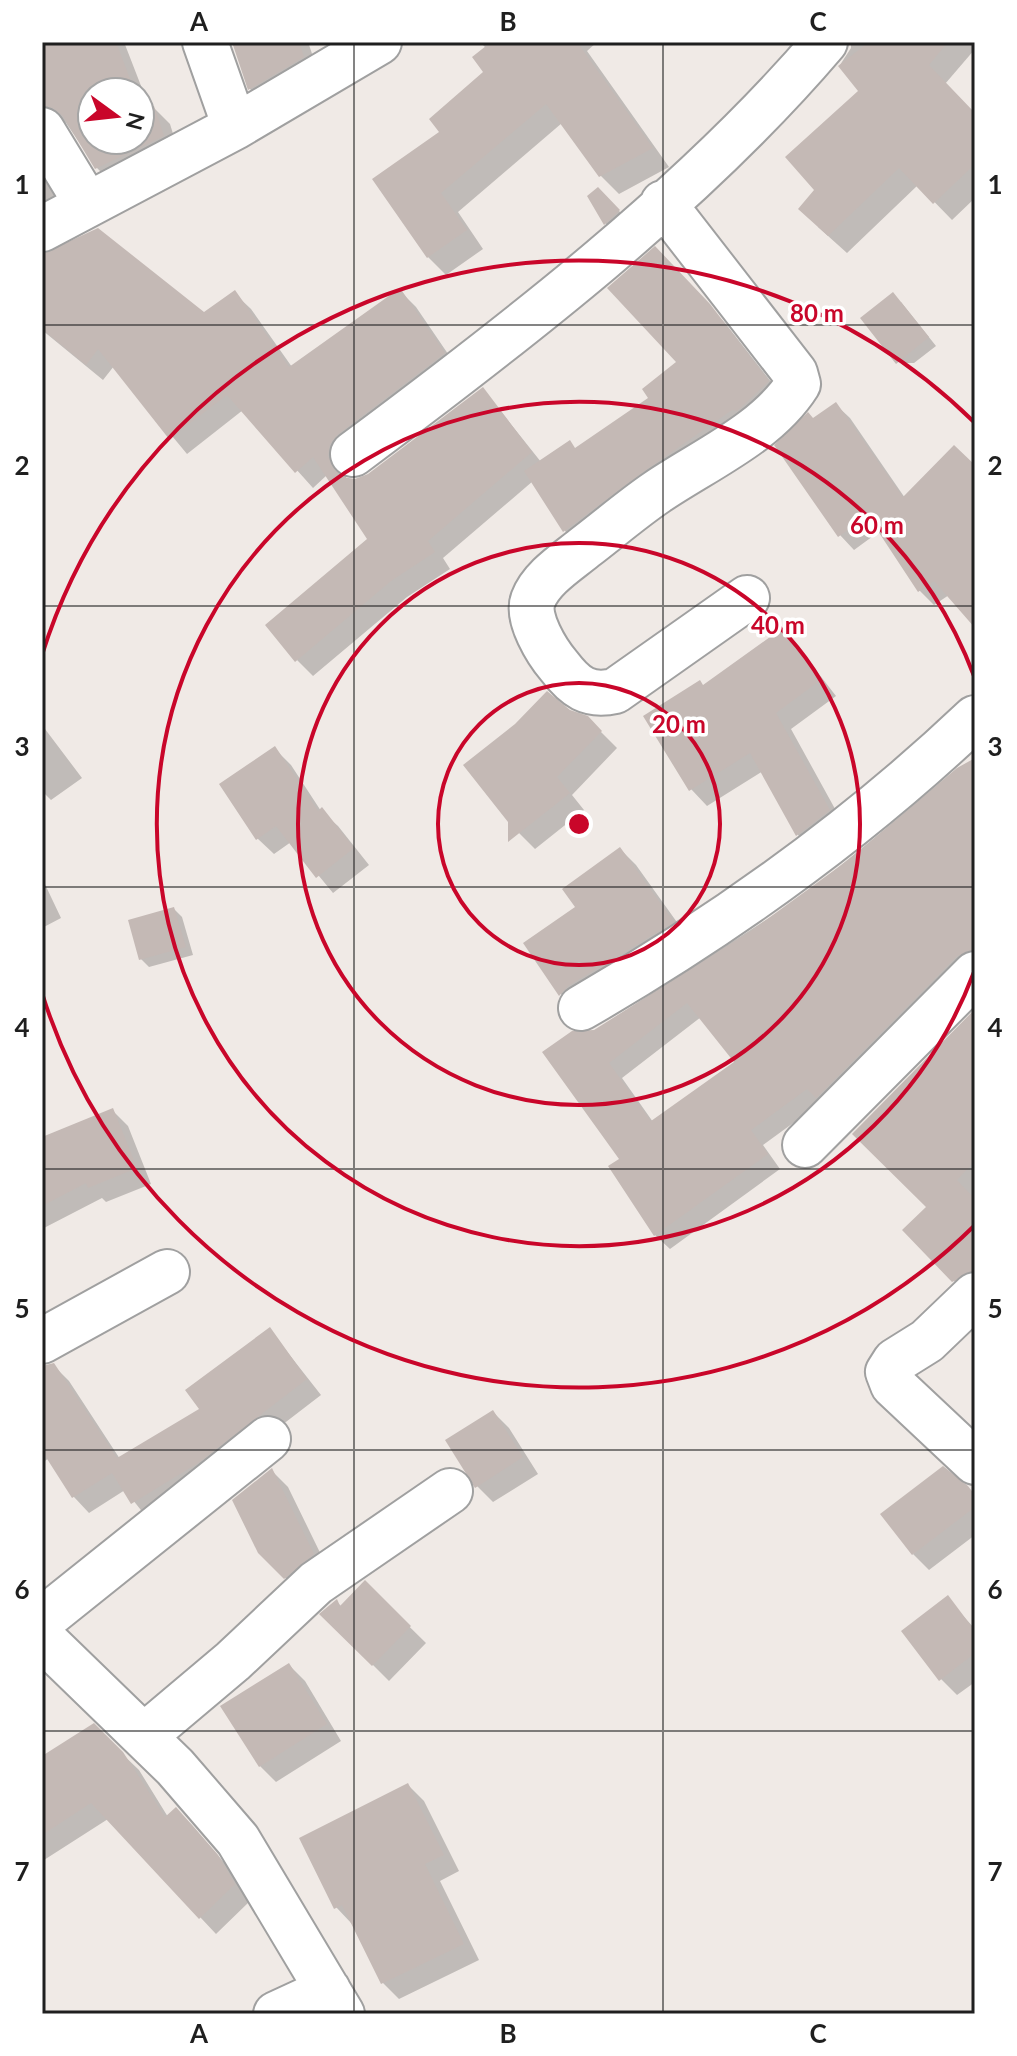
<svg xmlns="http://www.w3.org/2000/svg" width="1017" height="2056" font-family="Lato,sans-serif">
<rect width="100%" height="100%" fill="#f0eae6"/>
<path fill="#0003" fill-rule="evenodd" d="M 42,42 L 124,42 L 150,109 L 154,108 L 170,124 L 179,153 L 113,184 L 97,168 L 66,123 L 58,120 L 42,128 ZM 92,92 L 140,92 L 140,140 L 92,140 Z
M 234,42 L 308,42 L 319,74 L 266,105 L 250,89 Z
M 480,42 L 597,42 L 587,51 L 669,167 L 619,194 L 601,176 L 562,123 L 458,212 L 483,249 L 446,275 L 428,257 L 442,132 L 486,72 L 486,48 Z
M 851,42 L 975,42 L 975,49 L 945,84 L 975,115 L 975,198 L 952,220 L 918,185 L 847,253 L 818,227 L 817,190 L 861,92 L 840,65 L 851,48 Z
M 42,166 L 67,212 L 42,228 Z
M 598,190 L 627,219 L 613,231 L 605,223 Z
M 670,265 L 725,323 L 783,397 L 580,546 L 565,531 L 533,481 L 443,558 L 450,569 L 407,597 L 313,676 L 297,660 L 369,539 L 327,475 L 313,488 L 243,410 L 187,454 L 114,366 L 103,380 L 42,330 L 42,294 L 204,315 L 234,293 L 251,309 L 292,367 L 400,291 L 416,307 L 459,370 L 346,460 L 346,479 L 355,481 L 369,476 L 483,389 L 541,462 L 576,449 L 651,398 L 679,362 Z
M 901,302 L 936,346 L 914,363 L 901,363 L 892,355 Z
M 835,404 L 850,418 L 905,498 L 975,468 L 975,625 L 949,595 L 934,605 L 920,591 L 880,531 L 854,550 L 840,535 L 813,420 Z
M 784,629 L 836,696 L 791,729 L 845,827 L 814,851 L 798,835 L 763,771 L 707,806 L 691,789 L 704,687 Z
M 569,712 L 587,718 L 617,748 L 572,795 L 584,810 L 535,849 L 519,833 Z
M 42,725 L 82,778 L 51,800 L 42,791 Z
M 275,749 L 291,765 L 321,811 L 338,826 L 369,865 L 333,893 L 291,842 L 274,854 L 257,838 Z
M 975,760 L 975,968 L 822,1102 L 763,1145 L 780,1169 L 670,1249 L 655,1235 L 621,1160 L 594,1031 L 803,896 L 958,770 ZM 701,1017 L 737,1062 L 653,1122 L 622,1078 Z
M 620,849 L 636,865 L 689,939 L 577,1010 L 561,994 L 526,943 L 578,907 Z
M 42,878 L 61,918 L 42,928 Z
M 174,909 L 182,917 L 193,955 L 149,967 L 141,959 Z
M 975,1012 L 975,1291 L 968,1295 L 954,1281 L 928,1207 Z
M 112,1110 L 128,1126 L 151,1184 L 106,1202 L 102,1198 L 42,1229 L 42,1139 Z
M 270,1330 L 321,1395 L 213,1478 L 148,1519 L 125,1490 L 89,1513 L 74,1497 L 49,1458 L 42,1463 L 42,1368 L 53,1365 L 69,1381 L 120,1459 L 202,1410 Z
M 493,1412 L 509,1428 L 538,1474 L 493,1502 L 477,1486 Z
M 272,1471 L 288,1487 L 329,1571 L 301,1594 L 260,1552 Z
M 975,1496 L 975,1535 L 929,1570 L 913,1554 Z
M 365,1583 L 426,1643 L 389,1681 L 322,1614 L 337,1602 L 342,1607 Z
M 947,1598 L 975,1629 L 975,1682 L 957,1695 L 941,1679 Z
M 289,1665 L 305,1681 L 341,1741 L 276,1782 L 260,1766 Z
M 93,1726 L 139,1770 L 168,1817 L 176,1809 L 192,1825 L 233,1873 L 250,1901 L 216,1934 L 108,1819 L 44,1860 L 42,1857 L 42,1759 Z
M 408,1785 L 424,1801 L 459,1871 L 440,1881 L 479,1960 L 399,1999 L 383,1983 L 352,1924 L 336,1907 Z"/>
<path fill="#c4b9b5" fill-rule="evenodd" d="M 42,42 L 116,42 L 135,92 L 92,92 L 92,140 L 140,140 L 140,104 L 142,109 L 154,106 L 164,136 L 95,169 L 63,116 L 53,108 L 42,105 Z
M 232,42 L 299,42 L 304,57 L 248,90 Z
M 491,42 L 577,42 L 653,148 L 599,177 L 546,104 L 441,193 L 467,230 L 427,258 L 372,179 L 439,132 L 429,119 L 483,72 L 472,57 Z
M 869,42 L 948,42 L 929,65 L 975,113 L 975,164 L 933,204 L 899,168 L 828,236 L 798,209 L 814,190 L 785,157 L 858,91 L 838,66 Z
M 598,187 L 620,210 L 604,225 L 587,196 Z
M 98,228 L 204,312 L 235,290 L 289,367 L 400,288 L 445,353 L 337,435 L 330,444 L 328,456 L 333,468 L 342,477 L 355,479 L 368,474 L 483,387 L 532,452 L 428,541 L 435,552 L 391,581 L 295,662 L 265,625 L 367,539 L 313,457 L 295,473 L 227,395 L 169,439 L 98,349 L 86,365 L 42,329 L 42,254 Z
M 655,246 L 710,304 L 769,381 L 737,411 L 732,410 L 643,472 L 563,532 L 524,471 L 570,440 L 575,448 L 648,398 L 642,389 L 676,362 L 607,288 Z
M 893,292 L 929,337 L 896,364 L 860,318 Z
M 836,402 L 903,497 L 954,445 L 975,465 L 975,628 L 934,581 L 918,592 L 868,516 L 838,537 L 774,445 L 808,412 L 813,418 Z
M 784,627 L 822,679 L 776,713 L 830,810 L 796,836 L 750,753 L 689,791 L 643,716 L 700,680 L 703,685 Z
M 547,691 L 570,710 L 588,716 L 602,731 L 557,777 L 570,793 L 508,842 L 508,822 L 463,765 L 515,724 Z
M 275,746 L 318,811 L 322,807 L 354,848 L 316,878 L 276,826 L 256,840 L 219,784 Z
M 975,758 L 975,950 L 957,956 L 816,1098 L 807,1089 L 751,1130 L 768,1154 L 654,1236 L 608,1166 L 619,1159 L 542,1052 L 572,1031 L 594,1030 L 751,931 L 851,858 L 957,768 ZM 687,1003 L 734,1062 L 651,1121 L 609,1063 Z
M 620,847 L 674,922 L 568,986 L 559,996 L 523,943 L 575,907 L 562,889 Z
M 174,907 L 186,947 L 139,960 L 128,920 Z
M 975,1009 L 975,1161 L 957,1180 L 975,1199 L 975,1271 L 952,1282 L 902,1230 L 926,1207 L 852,1134 Z
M 113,1108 L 137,1168 L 88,1188 L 86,1183 L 42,1206 L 42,1137 Z
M 270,1327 L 307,1379 L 198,1463 L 131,1504 L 112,1473 L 72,1498 L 42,1451 L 42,1366 L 54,1363 L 117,1458 L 199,1409 L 185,1390 Z
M 493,1410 L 523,1457 L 475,1488 L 445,1440 Z
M 943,1466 L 968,1486 L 975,1495 L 975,1507 L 912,1555 L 880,1514 Z
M 272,1468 L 314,1554 L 284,1579 L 258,1553 L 232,1500 Z
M 365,1580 L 411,1626 L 372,1666 L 319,1614 L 337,1599 L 340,1606 Z
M 948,1595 L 975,1631 L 975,1653 L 939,1681 L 901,1631 Z
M 289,1663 L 327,1724 L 259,1767 L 220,1706 Z
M 94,1723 L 123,1752 L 165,1817 L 176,1807 L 218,1855 L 235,1884 L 199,1919 L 91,1803 L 42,1835 L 42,1756 Z
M 408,1783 L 444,1855 L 425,1864 L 464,1944 L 381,1984 L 342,1905 L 334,1909 L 299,1838 Z"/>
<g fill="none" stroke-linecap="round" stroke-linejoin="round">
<defs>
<path id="minor" d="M 205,42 L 235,127
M 42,130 L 87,204
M 663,203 L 795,373 L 798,384 C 767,433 704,460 657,492 C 632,509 609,529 584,548 C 567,562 541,578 533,600 C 526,618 547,652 559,666 C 575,687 588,697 615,691 L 747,598
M 42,229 L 235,127 L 379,42
M 353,454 C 514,334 695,195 825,42
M 581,1008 C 723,926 856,831 975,718
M 805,1145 L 975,974
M 975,1295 L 927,1341 L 895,1361 L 888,1372 L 893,1385 L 975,1462
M 42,1341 L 167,1272
M 42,1620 L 268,1439
M 42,1638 L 175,1767 L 238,1840 L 342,2014
M 144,1736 L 233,1661 L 316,1583 L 450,1491
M 276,2014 L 328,1990"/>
</defs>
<use href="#minor" stroke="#a0a0a0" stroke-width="48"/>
<use href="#minor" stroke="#fff" stroke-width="44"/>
</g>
<path fill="none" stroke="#1f1f1f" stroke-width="2" stroke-opacity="0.55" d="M 354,42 L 354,2014M 663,42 L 663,2014M 42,325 L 975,325M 42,606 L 975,606M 42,887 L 975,887M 42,1169 L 975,1169M 42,1450 L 975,1450M 42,1731 L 975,1731"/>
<g fill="none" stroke="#c9062a" stroke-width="4">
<circle cx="579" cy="824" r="141"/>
<circle cx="579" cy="824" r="281"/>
<path d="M974 972A422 422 0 1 1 974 676"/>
<path d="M974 1226A563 563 0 0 1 42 993M42 655A563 563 0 0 1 974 422"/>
</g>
<circle cx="579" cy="824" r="12" fill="#c9062a" stroke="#fff" stroke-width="4"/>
<g font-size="24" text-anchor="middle" font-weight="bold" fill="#c9062a" stroke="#fff" stroke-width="7" stroke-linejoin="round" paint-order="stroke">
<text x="817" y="322">80 m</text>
<text x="877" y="534">60 m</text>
<text x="778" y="634">40 m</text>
<text x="679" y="733">20 m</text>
</g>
<rect width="1017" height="2056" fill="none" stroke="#ffffff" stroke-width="88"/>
<g transform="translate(116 116) rotate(105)"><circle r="38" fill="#ffffff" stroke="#a5a5a5" stroke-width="2"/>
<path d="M0-6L14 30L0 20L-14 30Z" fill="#c9062a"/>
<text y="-12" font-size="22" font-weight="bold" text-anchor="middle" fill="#1f1f1f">N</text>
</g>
<rect x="44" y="44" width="929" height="1968" fill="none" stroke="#1f1f1f" stroke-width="3"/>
<g font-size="26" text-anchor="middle" font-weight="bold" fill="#1f1f1f">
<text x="199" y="31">A</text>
<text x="508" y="31">B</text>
<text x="818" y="31">C</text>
<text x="22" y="194">1</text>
<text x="995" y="194">1</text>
<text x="22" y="475">2</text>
<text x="995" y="475">2</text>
<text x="22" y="756">3</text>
<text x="995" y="756">3</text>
<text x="22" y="1037">4</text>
<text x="995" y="1037">4</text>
<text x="22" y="1318">5</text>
<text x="995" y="1318">5</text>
<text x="22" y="1599">6</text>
<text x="995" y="1599">6</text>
<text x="22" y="1881">7</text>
<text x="995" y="1881">7</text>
<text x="199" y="2043">A</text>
<text x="508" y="2043">B</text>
<text x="818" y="2043">C</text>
</g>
</svg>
